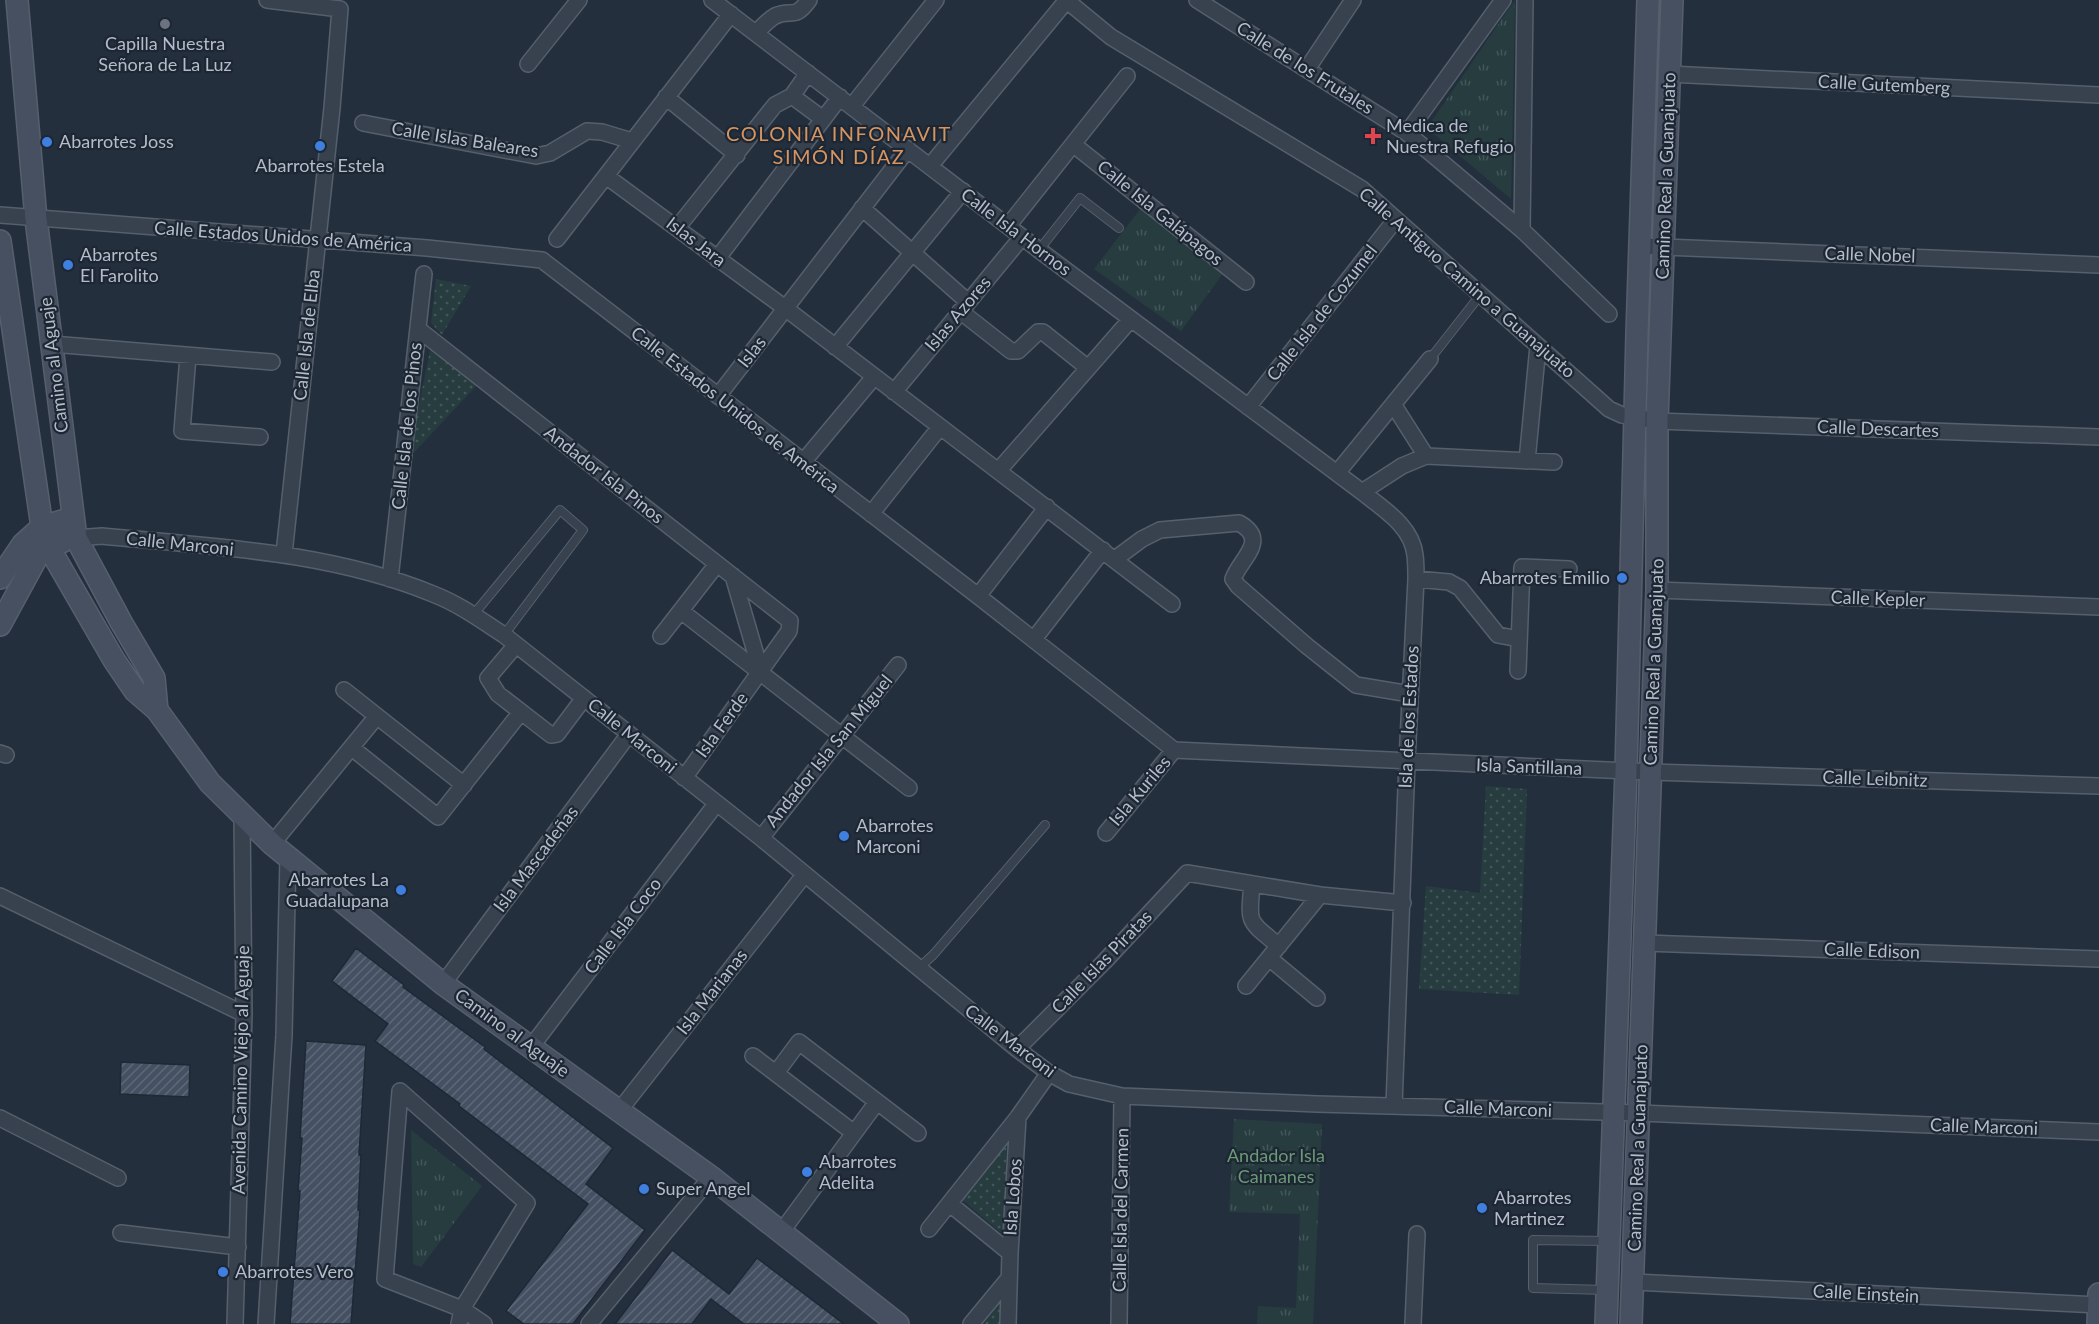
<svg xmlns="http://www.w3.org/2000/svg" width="2099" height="1324" font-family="Lato,sans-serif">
<defs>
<pattern id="grass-tufts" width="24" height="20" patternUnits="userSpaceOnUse" patternTransform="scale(1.5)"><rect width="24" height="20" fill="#263c3f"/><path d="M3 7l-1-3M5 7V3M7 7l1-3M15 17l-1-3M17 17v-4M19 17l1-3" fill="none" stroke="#435659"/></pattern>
<pattern id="garden-dots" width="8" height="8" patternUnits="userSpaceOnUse" patternTransform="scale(1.5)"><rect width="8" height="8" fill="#263c3f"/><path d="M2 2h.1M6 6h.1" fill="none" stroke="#435659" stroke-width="1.8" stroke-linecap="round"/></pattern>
<pattern id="building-hatch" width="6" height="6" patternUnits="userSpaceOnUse" patternTransform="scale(1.5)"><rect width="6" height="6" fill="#455162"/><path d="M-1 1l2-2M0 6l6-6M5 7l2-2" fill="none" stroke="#5d6877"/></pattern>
</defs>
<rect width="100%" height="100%" fill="#242f3e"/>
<path fill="url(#grass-tufts)" d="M 1515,0 L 1511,199 L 1427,128 Z
M 1141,208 L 1224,272 L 1181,331 L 1094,269 Z
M 1234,1119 L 1322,1124 L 1313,1324 L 1257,1324 L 1258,1306 L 1296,1308 L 1300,1214 L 1229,1212 Z
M 411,1130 L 482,1186 L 421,1267 L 413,1264 Z"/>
<path fill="url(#garden-dots)" d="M 436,279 L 471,286 L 442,335 L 431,323 Z
M 431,346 L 478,384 L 408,459 Z
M 1486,786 L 1527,789 L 1519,995 L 1419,989 L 1426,886 L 1480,893 Z
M 1007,1136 L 1004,1235 L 960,1198 Z
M 1002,1299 L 1002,1324 L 984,1324 Z"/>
<path fill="url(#building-hatch)" stroke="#1f2835" stroke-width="1.5" d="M 356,948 L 404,985 L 403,987 L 485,1047 L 484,1049 L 613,1148 L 586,1184 L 645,1230 L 573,1324 L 524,1324 L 506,1311 L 588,1204 L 459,1106 L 460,1104 L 375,1041 L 388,1024 L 332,981 Z
M 306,1041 L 366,1045 L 359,1155 L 361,1155 L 358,1210 L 360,1210 L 351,1324 L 290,1324 L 300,1191 L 298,1191 L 302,1138 L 300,1138 Z
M 121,1062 L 190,1065 L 189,1097 L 120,1094 Z
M 672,1250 L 729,1294 L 757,1258 L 844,1324 L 744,1324 L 711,1299 L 692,1324 L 615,1324 Z"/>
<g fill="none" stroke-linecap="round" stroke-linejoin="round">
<defs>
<path id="lane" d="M 1039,250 L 1080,198 L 1119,228
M 1430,359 L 1481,294
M 474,614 L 560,510 L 583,530 L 504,635
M 919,968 L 934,954 L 1045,825
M 1606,1290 L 1533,1288 L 1533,1240 L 1607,1241"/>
<path id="street" d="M 267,0 L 340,9 L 332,108 L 284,554
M 712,0 L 1039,250 L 1362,492 C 1383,509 1412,526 1415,555 C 1416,563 1416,571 1416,579 L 1407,761 L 1394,1106
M 1066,0 L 1111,37 L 1362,189 L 1609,409 L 1622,415 L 1657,421 L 2099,437
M 1197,0 L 1407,133 L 1522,230 L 1609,314
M 756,33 C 762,27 768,20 775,16 C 792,8 794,21 809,0
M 528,64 L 579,0
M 1307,69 L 1353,0
M 1669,74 L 2099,95
M 792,96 L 823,119
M 666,97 L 737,155
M 852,106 L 936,0
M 363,123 L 536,156 L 550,153 L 587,131 L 602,132 L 632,141
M 1407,133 L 1503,0
M 1074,145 L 1246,282
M 930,166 L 1067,0
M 606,176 L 785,308 L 1172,604
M 862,208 L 968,302
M 0,215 L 427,248 L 542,260 L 978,596 L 1174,750 L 1651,772 L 2099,786
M 1008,226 L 1127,76
M 677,228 L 775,105 L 792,96 L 808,73
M 1522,230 L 1525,0
M 557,239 L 731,14
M 1640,246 L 2099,265
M 717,259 L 840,97
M 960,311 L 1011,351 L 1018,351 L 1038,332 L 1043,332 L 1088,368
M 418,329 L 790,621 L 789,631 L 684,778
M 52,344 L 272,362
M 835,347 L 963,191
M 188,356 L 182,431 L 260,437
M 894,392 L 1022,237
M 718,396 L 908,149
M 1393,404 L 1426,456
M 1248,407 L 1396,219
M 1527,461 L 1538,346
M 803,462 L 874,377
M 999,470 L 1131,319
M 1337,473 L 1430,359
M 1362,492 L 1402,466 L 1426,456 L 1554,462
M 871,514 L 940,427
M 76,538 L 102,536 C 213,547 328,551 433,594 C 459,604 481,620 504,635 L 761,838 L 1017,1049 L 1049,1073 L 1069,1084 L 1122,1096 L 1317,1104 L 1639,1113 L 2099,1132
M 1115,559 L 1142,539 L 1160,530 L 1239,523 C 1270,540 1240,559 1233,579 L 1238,586 L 1307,646 L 1356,685 L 1410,694
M 733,576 L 761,672
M 390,579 L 424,274
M 1416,579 L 1449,582 L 1460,588 L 1498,635 L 1519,639
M 1657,590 L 2099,607
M 978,596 L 1047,507
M 681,611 L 909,788
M 661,636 L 717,564
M 1034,639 L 1103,550
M 516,645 L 488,678 L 498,694 L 551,735 L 557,734 L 584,698
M 1518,671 L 1522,567 L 1569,569
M 344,690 L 464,785
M 352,748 L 438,817 L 521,712
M 0,753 L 6,755
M 1106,833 L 1174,750
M 761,838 L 898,665
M 272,844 L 377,716
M 1252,885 C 1248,925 1248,920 1279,946
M 0,896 L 244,1014
M 1645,943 L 2099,959
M 1269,958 L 1317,998
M 443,984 L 629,734
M 1246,986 L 1320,895
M 531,1047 L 716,804
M 1017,1049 L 1104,962 L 1187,873 L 1320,895 L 1403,903
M 753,1056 L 854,1133
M 776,1073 L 799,1042 L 918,1133
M 400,1091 L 527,1203 L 462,1309 L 459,1324
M 400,1091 L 385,1279 L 462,1309 L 484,1324
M 619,1111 L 805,874
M 0,1118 L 118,1178
M 950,1204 L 1010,1253
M 929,1229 L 1018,1117
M 782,1231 L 877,1102
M 121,1233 L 238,1247
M 1634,1282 L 2099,1305
M 235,1324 L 244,1014 L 242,816
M 266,1324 L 284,1035 L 288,858
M 589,1324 L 711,1177
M 971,1324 L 1009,1278
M 1008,1324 L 1010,1253 L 1018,1117 L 1049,1073
M 1119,1324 L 1122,1096
M 1413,1324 L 1417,1234"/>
<path id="secondary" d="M 17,0 L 36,219 L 76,538 L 121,622 L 154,678 L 157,710
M 0,241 L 42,527 L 48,546 L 114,660 L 135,691 L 157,710 L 210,783 L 272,844 L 443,984 L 711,1177 L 898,1324
M 0,578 L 23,544 L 42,527 L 72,518
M 0,625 L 37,557 L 48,546 L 62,542
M 1606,1324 L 1626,771 L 1637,334 L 1648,0
M 1631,1324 L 1657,590 L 1657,421 L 1672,0
M 2098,1324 L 2099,1294"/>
</defs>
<use href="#lane" stroke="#565f6c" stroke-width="10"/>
<use href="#street" stroke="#565f6c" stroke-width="18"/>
<use href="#secondary" stroke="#565f6c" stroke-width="24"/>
<use href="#lane" stroke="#38414e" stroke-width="8"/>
<use href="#street" stroke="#38414e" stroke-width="15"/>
<use href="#secondary" stroke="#465061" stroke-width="21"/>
</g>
<circle fill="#6b7280" stroke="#1d2633" stroke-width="2" cx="165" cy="24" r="6"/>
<path fill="#e0444e" stroke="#1d2633" stroke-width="2" d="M1370 127h6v6h6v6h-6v6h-6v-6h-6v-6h6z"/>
<g fill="#3f7fe0" stroke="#1d2633" stroke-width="2">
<circle cx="47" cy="142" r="6"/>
<circle cx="320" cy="146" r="6"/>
<circle cx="68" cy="265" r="6"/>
<circle cx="1622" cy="578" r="6"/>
<circle cx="844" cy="836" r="6"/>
<circle cx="401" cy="890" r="6"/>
<circle cx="807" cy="1172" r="6"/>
<circle cx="644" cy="1189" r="6"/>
<circle cx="1482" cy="1208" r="6"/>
<circle cx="223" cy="1272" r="6"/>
</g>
<g text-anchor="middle" stroke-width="4.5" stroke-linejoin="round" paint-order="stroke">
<g font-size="18" fill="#b4bcc9" stroke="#1d2633" text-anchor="start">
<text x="165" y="50" text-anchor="middle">Capilla Nuestra<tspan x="165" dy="21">Señora de La Luz</tspan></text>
<text x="1386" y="132">Medica de<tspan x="1386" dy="21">Nuestra Refugio</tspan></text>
<text x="59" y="148">Abarrotes Joss</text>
<text x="320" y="172" text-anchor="middle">Abarrotes Estela</text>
<text x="80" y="261">Abarrotes<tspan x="80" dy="21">El Farolito</tspan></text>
<text x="1610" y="584" text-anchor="end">Abarrotes Emilio</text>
<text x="856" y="832">Abarrotes<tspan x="856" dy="21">Marconi</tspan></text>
<text x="389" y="886" text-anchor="end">Abarrotes La<tspan x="389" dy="21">Guadalupana</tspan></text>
<text x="819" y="1168">Abarrotes<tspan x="819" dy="21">Adelita</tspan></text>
<text x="656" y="1195">Super Angel</text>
<text x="1494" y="1204">Abarrotes<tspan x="1494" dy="21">Martinez</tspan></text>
<text x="235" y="1278">Abarrotes Vero</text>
</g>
<g font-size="18" fill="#b4bcc9" stroke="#1d2633">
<text transform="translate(1305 68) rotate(32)" y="6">Calle de los Frutales</text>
<text transform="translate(1884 85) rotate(3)" y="6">Calle Gutemberg</text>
<text transform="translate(465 140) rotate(9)" y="6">Calle Islas Baleares</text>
<text transform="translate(1666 176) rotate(-88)" y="6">Camino Real a Guanajuato</text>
<text transform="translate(1160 213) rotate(39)" y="6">Calle Isla Galápagos</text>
<text transform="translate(1016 232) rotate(37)" y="6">Calle Isla Hornos</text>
<text transform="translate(283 237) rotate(4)" y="6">Calle Estados Unidos de América</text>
<text transform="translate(696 242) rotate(37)" y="6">Islas Jara</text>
<text transform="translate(1870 255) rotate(2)" y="6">Calle Nobel</text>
<text transform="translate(1467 283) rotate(41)" y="6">Calle Antiguo Camino a Guanajuato</text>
<text transform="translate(1322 313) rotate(-52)" y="6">Calle Isla de Cozumel</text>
<text transform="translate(958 314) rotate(-50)" y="6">Islas Azores</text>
<text transform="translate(307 335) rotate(-84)" y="6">Calle Isla de Elba</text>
<text transform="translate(752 352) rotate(-52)" y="6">Islas</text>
<text transform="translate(54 365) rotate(-97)" y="6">Camino al Aguaje</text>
<text transform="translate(735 410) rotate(38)" y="6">Calle Estados Unidos de América</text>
<text transform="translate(407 426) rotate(-84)" y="6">Calle Isla de los Pinos</text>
<text transform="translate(1878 429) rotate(2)" y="6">Calle Descartes</text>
<text transform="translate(604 475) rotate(38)" y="6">Andador Isla Pinos</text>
<text transform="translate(180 544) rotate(6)" y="6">Calle Marconi</text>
<text transform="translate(1878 599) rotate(2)" y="6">Calle Kepler</text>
<text transform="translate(1654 662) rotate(-88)" y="6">Camino Real a Guanajuato</text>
<text transform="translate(1409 717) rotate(-87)" y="6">Isla de los Estados</text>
<text transform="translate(722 725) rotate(-54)" y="6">Isla Ferde</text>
<text transform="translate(632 736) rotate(39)" y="6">Calle Marconi</text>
<text transform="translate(829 751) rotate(-51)" y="6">Andador Isla San Miguel</text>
<text transform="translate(1529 767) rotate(2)" y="6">Isla Santillana</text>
<text transform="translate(1875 779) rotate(2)" y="6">Calle Leibnitz</text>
<text transform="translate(1140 791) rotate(-50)" y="6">Isla Kuriles</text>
<text transform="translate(536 859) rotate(-53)" y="6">Isla Mascadeñas</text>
<text transform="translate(623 926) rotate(-53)" y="6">Calle Isla Coco</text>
<text transform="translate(1872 951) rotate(2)" y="6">Calle Edison</text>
<text transform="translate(1102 962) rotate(-46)" y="6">Calle Islas Piratas</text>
<text transform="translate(712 992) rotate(-52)" y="6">Isla Marianas</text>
<text transform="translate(512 1033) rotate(36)" y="6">Camino al Aguaje</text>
<text transform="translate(1010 1041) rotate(37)" y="6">Calle Marconi</text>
<text transform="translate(241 1070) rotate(-89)" y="6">Avenida Camino Viejo al Aguaje</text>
<text transform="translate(1498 1109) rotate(2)" y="6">Calle Marconi</text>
<text transform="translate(1984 1127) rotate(2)" y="6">Calle Marconi</text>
<text transform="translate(1638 1148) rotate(-88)" y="6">Camino Real a Guanajuato</text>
<text transform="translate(1013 1197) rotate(-86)" y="6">Isla Lobos</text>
<text transform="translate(1121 1210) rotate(-89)" y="6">Calle Isla del Carmen</text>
<text transform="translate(1866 1294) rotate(3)" y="6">Calle Einstein</text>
</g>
<g font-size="18" fill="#6b9a76" stroke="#1d2633">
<text x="1276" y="1162">Andador Isla<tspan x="1276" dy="21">Caimanes</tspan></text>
</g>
<g font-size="20" letter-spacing="1.5" fill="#d59563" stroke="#1d2633">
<text x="839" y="141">COLONIA INFONAVIT<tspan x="839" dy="23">SIMÓN DÍAZ</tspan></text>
</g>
</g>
</svg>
